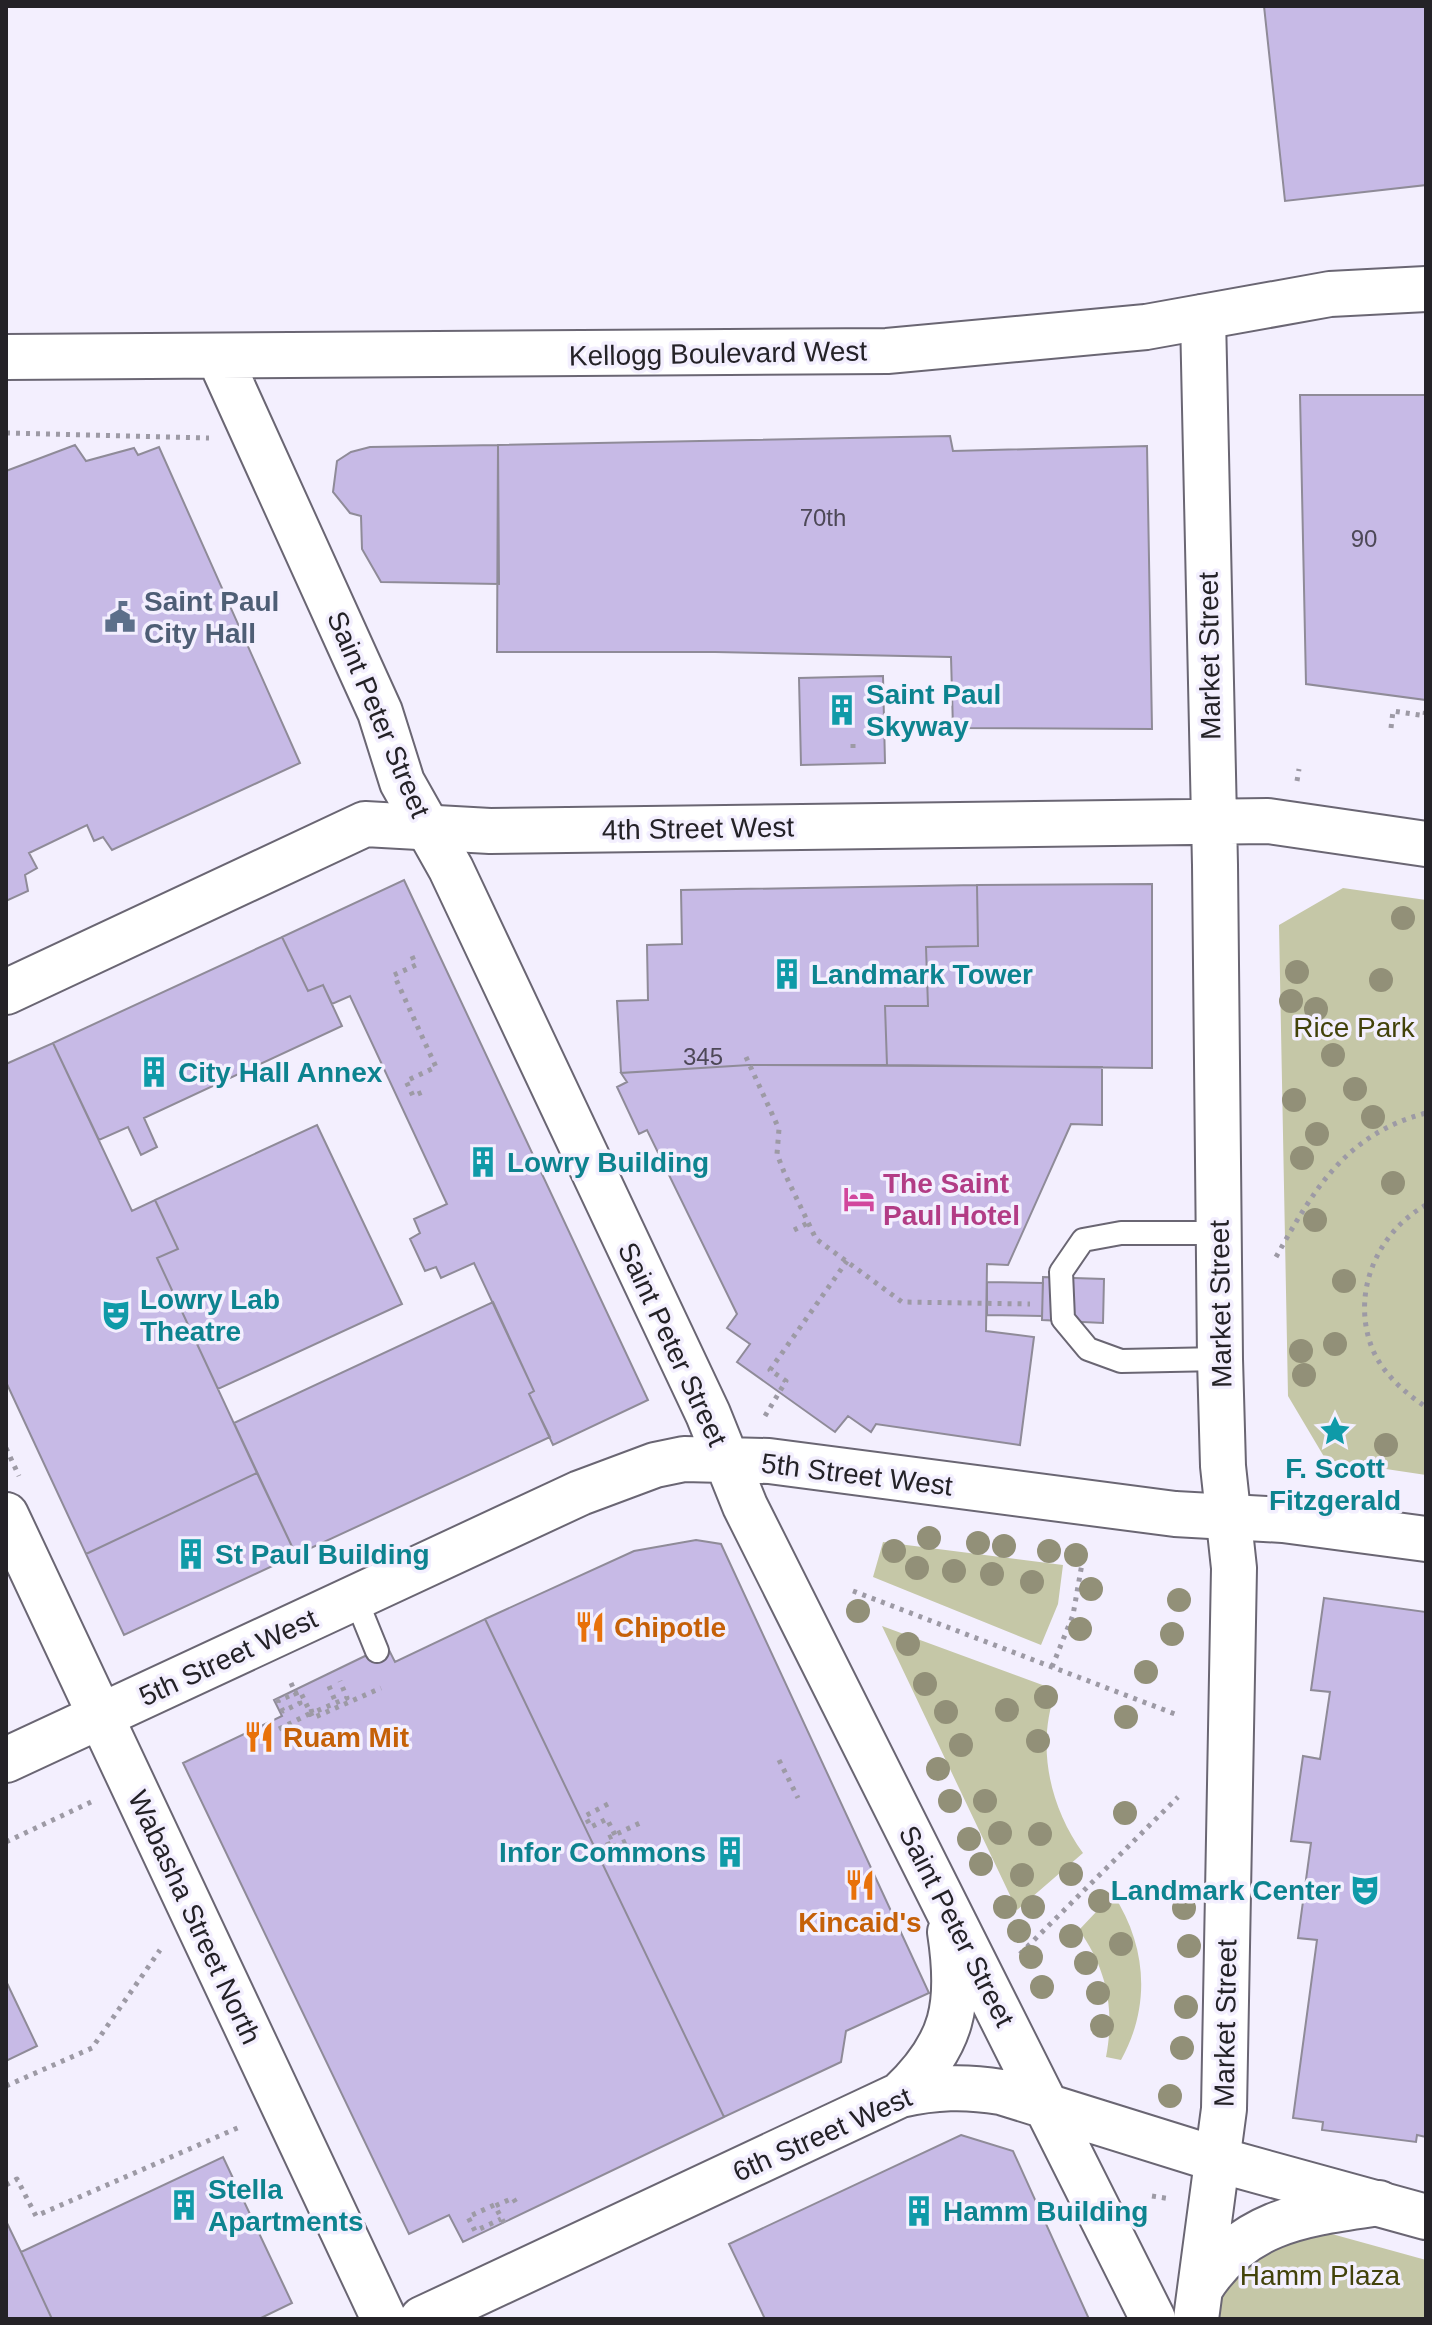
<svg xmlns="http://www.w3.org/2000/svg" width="1432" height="2325" font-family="Helvetica,sans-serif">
<rect width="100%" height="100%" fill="#f3effe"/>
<path fill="#c5c7a7" d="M 1343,888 L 1426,900 L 1426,1475 L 1326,1460 L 1288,1396 L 1279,925 Z
M 883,1542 L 1063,1565 L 1058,1604 L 1041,1645 L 873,1577 Z
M 882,1626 L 1056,1690 C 1036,1745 1049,1806 1083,1853 L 1017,1910 Z
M 1113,1894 C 1147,1946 1151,2006 1121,2060 L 1106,2057 C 1115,2010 1107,1969 1079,1930 Z
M 1321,2231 L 1426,2260 L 1426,2319 L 1213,2319 L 1219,2298 L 1250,2254 Z"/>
<path fill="#c7bae6" stroke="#8f8b98" stroke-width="2" d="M 1264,6 L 1426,6 L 1426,185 L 1285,201 Z
M 1300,395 L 1426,395 L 1426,700 L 1306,684 Z
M 950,436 L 953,451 L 1147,446 L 1152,729 L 953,728 L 951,657 L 715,652 L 497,652 L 498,445 Z
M 75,445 L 86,461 L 134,448 L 138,455 L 159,447 L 300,763 L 112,850 L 103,837 L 94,841 L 87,825 L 29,853 L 37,868 L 25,875 L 28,891 L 6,901 L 6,471 Z
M 498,445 L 499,584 L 381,582 L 362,549 L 361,516 L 350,513 L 333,492 L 337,461 L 351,452 L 370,447 Z
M 883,676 L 885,763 L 801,765 L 799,678 Z
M 404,880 L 648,1400 L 553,1445 L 529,1394 L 534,1391 L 474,1263 L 441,1278 L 436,1267 L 425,1271 L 410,1239 L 420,1233 L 414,1219 L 447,1204 L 350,996 L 332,1004 L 323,985 L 308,991 L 282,937 Z
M 1152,884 L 1152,1068 L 887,1065 L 885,1006 L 928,1006 L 926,947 L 978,946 L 977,885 Z
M 977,885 L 978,946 L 926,947 L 928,1006 L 885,1006 L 887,1065 L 749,1065 L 621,1073 L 617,1001 L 648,1000 L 647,945 L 682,944 L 681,890 Z
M 282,937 L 308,991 L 323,985 L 342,1026 L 144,1118 L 157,1147 L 141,1155 L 128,1127 L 99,1140 L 53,1043 Z
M 53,1043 L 132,1211 L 155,1200 L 178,1249 L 157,1258 L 257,1473 L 86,1554 L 6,1382 L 6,1064 Z
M 749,1065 L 1102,1067 L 1102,1125 L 1071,1124 L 1008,1265 L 987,1264 L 986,1331 L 1034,1337 L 1020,1445 L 876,1424 L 871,1432 L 848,1416 L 835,1432 L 737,1362 L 750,1344 L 727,1328 L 737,1314 L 647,1130 L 639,1134 L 617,1087 L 627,1082 L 621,1073 Z
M 317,1125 L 402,1304 L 218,1389 L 157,1258 L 178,1249 L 155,1200 Z
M 1043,1277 L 1104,1279 L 1103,1323 L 1042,1320 Z
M 987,1282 L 1043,1283 L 1042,1316 L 987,1315 Z
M 493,1302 L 534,1391 L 529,1394 L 550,1437 L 296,1555 L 234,1423 Z
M 257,1473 L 296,1555 L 124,1635 L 86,1554 Z
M 696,1540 L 721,1544 L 929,1993 L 846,2031 L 841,2062 L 724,2117 L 485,1619 L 634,1551 Z
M 1324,1598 L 1426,1612 L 1426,2137 L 1417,2135 L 1416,2142 L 1322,2130 L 1323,2122 L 1293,2118 L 1317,1940 L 1298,1938 L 1311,1843 L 1291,1841 L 1303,1756 L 1320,1759 L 1330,1692 L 1311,1690 Z
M 485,1619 L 724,2117 L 463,2242 L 449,2215 L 409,2234 L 183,1763 L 282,1716 L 274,1700 L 365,1656 L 387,1646 L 395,1662 Z
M 6,1981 L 37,2046 L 6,2061 Z
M 961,2135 L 1013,2151 L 1089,2319 L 765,2319 L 729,2244 Z
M 223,2157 L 292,2303 L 259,2319 L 52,2319 L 21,2252 Z
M 6,2221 L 21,2252 L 52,2319 L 6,2319 Z"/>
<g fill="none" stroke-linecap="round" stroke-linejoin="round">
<defs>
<path id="lane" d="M 1218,1233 L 1121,1233 L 1083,1240 L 1061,1272 L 1063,1319 L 1088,1349 L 1121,1361 L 1220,1359
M 355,1597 L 377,1651"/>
<path id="street" d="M 6,992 L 365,824 L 490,831 L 1268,821 L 1426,844
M 1200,2289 C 1243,2220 1304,2214 1379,2203
M 1196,2319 L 1224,2109 L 1234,1568 L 1223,1466 L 1220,1359 L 1215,865 L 1203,317"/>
<path id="secondary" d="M 6,357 L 887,351 L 1146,327 L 1330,294 L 1426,289
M 219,357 L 380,712 L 402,782 L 451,869 L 708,1414 L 745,1506 L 1153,2319
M 6,1515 L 384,2319
M 6,1760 L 580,1493 L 655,1465 L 684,1459 L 769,1461 L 1175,1514 L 1283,1520 L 1426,1539
M 900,2095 C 954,2044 961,2004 950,1932
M 422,2319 L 900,2095 C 935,2087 965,2086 1001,2092 L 1219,2160 L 1426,2217"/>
</defs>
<use href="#lane" stroke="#6a6673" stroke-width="26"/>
<use href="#street" stroke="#6a6673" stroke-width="48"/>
<use href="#secondary" stroke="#6a6673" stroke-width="48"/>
<path stroke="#9d9aa5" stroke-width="5" stroke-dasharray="4 6" stroke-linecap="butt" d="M 6,433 L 209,438
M 1425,715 L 1426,707
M 1391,728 L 1393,711 L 1426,716
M 853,744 L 853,752
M 1297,781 L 1299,769
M 412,956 L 416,965 L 394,975 L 436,1067 L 406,1081 L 413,1096 L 425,1091
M 746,1057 L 779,1129 L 777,1154 L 784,1172 L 816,1239 L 902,1302 L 1030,1304
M 1426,1205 C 1376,1233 1351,1294 1372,1348 C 1382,1373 1405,1393 1426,1407
M 794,1230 L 808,1223
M 1276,1257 C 1314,1189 1346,1134 1426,1113
M 765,1416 L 786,1381 L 770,1370 L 847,1261
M 6,1448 L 19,1476
M 853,1591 L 1175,1714
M 1052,1667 L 1073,1615 L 1083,1558
M 291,1683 L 295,1692 L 300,1703 L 283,1711 L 278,1701 L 300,1691 L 313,1718 L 381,1688
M 329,1686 L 336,1703
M 311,1709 L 312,1713 L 347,1698 L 340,1681
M 279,1729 L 311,1713
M 779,1760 L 798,1798
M 608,1804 L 585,1816 L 591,1827 L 607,1819 L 615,1835
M 626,1841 L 610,1848 L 606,1839 L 640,1823
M 6,1842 L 91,1802
M 1020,1954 L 1178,1797
M 6,2086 L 92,2048 L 160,1950
M 6,2185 L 17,2179 L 36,2216 L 242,2126
M 1152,2196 L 1171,2199
M 494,2205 L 468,2217 L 475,2231 L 501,2219
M 504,2223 L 495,2206 L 513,2198 L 518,2206"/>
<use href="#lane" stroke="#fff" stroke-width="22"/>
<use href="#street" stroke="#fff" stroke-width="44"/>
<use href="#secondary" stroke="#fff" stroke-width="44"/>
</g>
<g fill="#929078">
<circle cx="1403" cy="918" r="12"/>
<circle cx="1297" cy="972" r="12"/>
<circle cx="1381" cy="980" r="12"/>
<circle cx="1291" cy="1001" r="12"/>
<circle cx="1316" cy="1009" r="12"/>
<circle cx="1333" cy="1055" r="12"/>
<circle cx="1355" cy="1089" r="12"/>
<circle cx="1294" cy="1100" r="12"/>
<circle cx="1373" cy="1117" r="12"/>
<circle cx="1317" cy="1134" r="12"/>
<circle cx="1302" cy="1158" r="12"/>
<circle cx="1393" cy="1183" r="12"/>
<circle cx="1315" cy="1220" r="12"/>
<circle cx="1344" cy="1281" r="12"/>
<circle cx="1335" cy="1344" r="12"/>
<circle cx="1301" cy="1351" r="12"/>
<circle cx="1304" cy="1375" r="12"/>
<circle cx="1386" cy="1445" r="12"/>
<circle cx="929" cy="1538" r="12"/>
<circle cx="978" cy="1543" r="12"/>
<circle cx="1004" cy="1546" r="12"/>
<circle cx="894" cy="1551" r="12"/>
<circle cx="1049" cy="1551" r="12"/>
<circle cx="1076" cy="1555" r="12"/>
<circle cx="917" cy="1568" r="12"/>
<circle cx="954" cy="1571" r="12"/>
<circle cx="992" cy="1574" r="12"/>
<circle cx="1032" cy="1582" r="12"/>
<circle cx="1091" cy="1589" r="12"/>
<circle cx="1179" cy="1600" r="12"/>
<circle cx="858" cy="1611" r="12"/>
<circle cx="1080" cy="1629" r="12"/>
<circle cx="1172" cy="1634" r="12"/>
<circle cx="908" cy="1644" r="12"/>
<circle cx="1146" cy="1672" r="12"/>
<circle cx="925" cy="1684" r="12"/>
<circle cx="1046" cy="1697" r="12"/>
<circle cx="1007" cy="1710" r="12"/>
<circle cx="946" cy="1712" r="12"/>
<circle cx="1126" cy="1717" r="12"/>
<circle cx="1038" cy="1741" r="12"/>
<circle cx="961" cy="1745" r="12"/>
<circle cx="938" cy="1769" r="12"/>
<circle cx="950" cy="1801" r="12"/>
<circle cx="985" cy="1801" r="12"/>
<circle cx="1125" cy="1813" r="12"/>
<circle cx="1000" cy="1833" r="12"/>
<circle cx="1040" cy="1834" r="12"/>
<circle cx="969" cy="1839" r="12"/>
<circle cx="981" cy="1864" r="12"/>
<circle cx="1071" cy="1874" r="12"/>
<circle cx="1022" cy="1875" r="12"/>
<circle cx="1100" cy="1901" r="12"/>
<circle cx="1005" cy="1907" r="12"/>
<circle cx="1033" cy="1907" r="12"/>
<circle cx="1184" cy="1908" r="12"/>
<circle cx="1019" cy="1931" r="12"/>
<circle cx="1071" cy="1936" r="12"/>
<circle cx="1121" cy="1944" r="12"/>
<circle cx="1189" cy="1946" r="12"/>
<circle cx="1031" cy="1957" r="12"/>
<circle cx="1086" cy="1963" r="12"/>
<circle cx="1042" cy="1987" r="12"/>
<circle cx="1098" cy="1993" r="12"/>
<circle cx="1186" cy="2007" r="12"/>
<circle cx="1102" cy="2026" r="12"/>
<circle cx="1182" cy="2048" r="12"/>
<circle cx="1170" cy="2096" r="12"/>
</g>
<defs>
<symbol id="civic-bare" viewBox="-9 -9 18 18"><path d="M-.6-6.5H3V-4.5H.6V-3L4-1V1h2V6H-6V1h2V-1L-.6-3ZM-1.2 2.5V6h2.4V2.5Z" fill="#5c6f8a" stroke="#f3effe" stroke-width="2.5" paint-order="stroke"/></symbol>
<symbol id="building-bare" viewBox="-9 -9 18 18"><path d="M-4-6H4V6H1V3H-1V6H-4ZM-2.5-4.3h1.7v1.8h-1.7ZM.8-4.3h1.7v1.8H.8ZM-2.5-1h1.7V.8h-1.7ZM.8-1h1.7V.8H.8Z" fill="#0f9aa8" stroke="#f3effe" stroke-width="2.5" paint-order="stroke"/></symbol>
<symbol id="hotel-bare" viewBox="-9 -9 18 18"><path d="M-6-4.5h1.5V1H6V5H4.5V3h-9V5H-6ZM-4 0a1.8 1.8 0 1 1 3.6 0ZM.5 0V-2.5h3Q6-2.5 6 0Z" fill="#d1479c" stroke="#f3effe" stroke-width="2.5" paint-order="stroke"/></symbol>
<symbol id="theatre-bare" viewBox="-9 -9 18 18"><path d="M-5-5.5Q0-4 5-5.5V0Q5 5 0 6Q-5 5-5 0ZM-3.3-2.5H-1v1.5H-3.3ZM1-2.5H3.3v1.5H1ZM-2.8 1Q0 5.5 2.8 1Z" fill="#0f9aa8" stroke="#f3effe" stroke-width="2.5" paint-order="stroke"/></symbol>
<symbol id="sight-bare" viewBox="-9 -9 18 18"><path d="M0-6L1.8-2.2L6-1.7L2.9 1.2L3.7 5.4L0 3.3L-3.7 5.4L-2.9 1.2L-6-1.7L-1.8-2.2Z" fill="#0f9aa8" stroke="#f3effe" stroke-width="2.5" paint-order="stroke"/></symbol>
<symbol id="restaurant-bare" viewBox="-9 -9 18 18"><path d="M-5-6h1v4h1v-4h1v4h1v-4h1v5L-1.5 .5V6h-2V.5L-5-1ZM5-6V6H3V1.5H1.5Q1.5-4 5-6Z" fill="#e8710a" stroke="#f3effe" stroke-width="2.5" paint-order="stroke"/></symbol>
</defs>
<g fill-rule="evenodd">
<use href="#civic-bare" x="98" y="595" width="44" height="44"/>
<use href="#building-bare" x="820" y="688" width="44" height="44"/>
<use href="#building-bare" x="765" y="952" width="44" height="44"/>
<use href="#building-bare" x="132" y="1050" width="44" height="44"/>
<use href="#building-bare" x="461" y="1140" width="44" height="44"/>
<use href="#hotel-bare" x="837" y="1177" width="44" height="44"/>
<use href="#theatre-bare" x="94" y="1293" width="44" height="44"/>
<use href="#sight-bare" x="1313" y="1409" width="44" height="44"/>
<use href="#building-bare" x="169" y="1532" width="44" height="44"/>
<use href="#restaurant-bare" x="568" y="1605" width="44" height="44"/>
<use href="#restaurant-bare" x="237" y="1715" width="44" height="44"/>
<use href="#building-bare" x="708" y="1830" width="44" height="44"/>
<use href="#restaurant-bare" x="838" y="1863" width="44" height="44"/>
<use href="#theatre-bare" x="1343" y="1868" width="44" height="44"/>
<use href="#building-bare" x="162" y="2183" width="44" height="44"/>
<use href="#building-bare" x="897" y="2189" width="44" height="44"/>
</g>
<g text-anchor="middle" stroke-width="7" stroke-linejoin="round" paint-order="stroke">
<g font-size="24" fill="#4d4857">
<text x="823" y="526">70th</text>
<text x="1364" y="547">90</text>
<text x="703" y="1065">345</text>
</g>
<g font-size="28" fill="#242227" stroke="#f3effe">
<text transform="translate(718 353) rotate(-1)" y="10">Kellogg Boulevard West</text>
<text transform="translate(1209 656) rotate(-91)" y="10">Market Street</text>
<text transform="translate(379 714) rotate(67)" y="10">Saint Peter Street</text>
<text transform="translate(698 828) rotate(-1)" y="10">4th Street West</text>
<text transform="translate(1220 1304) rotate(-91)" y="10">Market Street</text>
<text transform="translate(673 1344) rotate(65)" y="10">Saint Peter Street</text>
<text transform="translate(857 1474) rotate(7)" y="10">5th Street West</text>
<text transform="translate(228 1657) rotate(-25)" y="10">5th Street West</text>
<text transform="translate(195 1917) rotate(65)" y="10">Wabasha Street North</text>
<text transform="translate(957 1926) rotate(63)" y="10">Saint Peter Street</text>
<text transform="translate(1225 2023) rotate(-89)" y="10">Market Street</text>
<text transform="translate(822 2134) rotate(-24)" y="10">6th Street West</text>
</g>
<g font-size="28" font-weight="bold" fill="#4e5e75" stroke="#f3effe" text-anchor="start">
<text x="144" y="611">Saint Paul<tspan x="144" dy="32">City Hall</tspan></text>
</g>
<g font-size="28" font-weight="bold" fill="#0d838f" stroke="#f3effe" text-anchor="start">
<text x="866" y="704">Saint Paul<tspan x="866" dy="32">Skyway</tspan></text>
<text x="811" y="984">Landmark Tower</text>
<text x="178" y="1082">City Hall Annex</text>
<text x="507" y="1172">Lowry Building</text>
<text x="140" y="1309">Lowry Lab<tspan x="140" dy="32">Theatre</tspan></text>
<text x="1335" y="1478" text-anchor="middle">F. Scott<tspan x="1335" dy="32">Fitzgerald</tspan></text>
<text x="215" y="1564">St Paul Building</text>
<text x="706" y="1862" text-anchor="end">Infor Commons</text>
<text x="1341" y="1900" text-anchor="end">Landmark Center</text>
<text x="208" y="2199">Stella<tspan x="208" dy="32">Apartments</tspan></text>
<text x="943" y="2221">Hamm Building</text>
</g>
<g font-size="28" fill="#42420a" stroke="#f3effe">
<text x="1354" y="1037">Rice Park</text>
<text x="1320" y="2285">Hamm Plaza</text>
</g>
<g font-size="28" font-weight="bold" fill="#b23c85" stroke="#f3effe" text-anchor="start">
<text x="883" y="1193">The Saint<tspan x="883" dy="32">Paul Hotel</tspan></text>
</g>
<g font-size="28" font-weight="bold" fill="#c56008" stroke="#f3effe" text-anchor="start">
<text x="614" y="1637">Chipotle</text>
<text x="283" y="1747">Ruam Mit</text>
<text x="860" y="1932" text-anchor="middle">Kincaid's</text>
</g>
</g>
<rect width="1432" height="2325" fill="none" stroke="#242227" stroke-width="16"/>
</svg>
